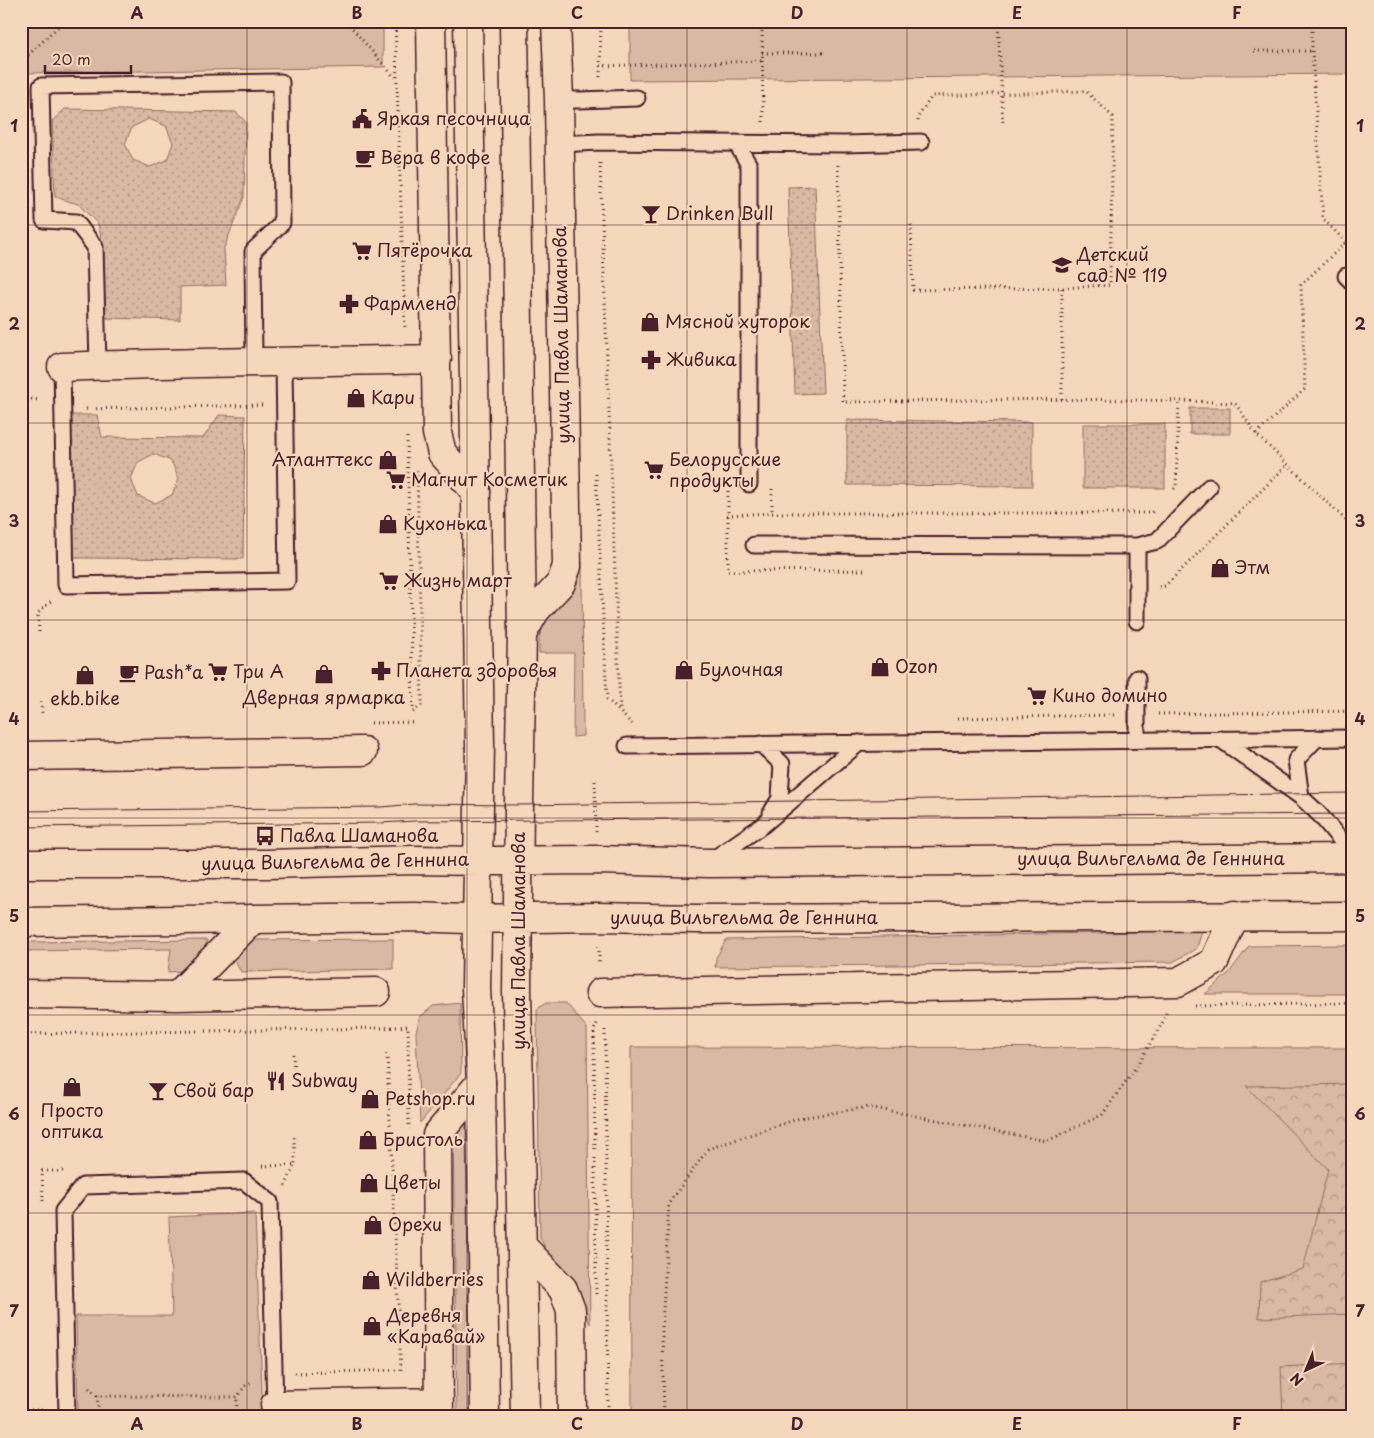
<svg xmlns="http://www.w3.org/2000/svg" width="1374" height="1438" font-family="'Playpen Sans',sans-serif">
<defs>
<pattern id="forest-crowns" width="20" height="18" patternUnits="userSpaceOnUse" patternTransform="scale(1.25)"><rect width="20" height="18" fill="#d9b9a3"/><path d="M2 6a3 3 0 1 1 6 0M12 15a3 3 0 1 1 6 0" fill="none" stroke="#b29685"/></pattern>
<pattern id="park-dots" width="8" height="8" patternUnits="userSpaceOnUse" patternTransform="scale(1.25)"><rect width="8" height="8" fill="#d9b9a3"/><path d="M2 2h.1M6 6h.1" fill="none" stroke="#b29685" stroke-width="1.8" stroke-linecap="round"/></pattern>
</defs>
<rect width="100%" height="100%" fill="#f5d7bb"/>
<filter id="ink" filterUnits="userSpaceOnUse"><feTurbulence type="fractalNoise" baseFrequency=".02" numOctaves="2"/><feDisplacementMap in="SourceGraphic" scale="10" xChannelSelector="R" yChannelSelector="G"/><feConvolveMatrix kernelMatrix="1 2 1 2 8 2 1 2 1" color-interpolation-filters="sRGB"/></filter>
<g filter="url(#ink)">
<path fill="#d9b9a3" stroke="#926c67" d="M 21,21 L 383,21 L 383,67 L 21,73 Z
M 630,21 L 1353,21 L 1353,74 L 630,80 Z
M 582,562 L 583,736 L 573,737 L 574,653 L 539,653 L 539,638 L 545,621 L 567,596 Z
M 1202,931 L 1197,948 L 1173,962 L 715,967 L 716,958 L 726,940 Z
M 393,939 L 393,969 L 241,972 L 236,963 L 241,948 L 251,940 Z
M 207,940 L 205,949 L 182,971 L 168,972 L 171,949 L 21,951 L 21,942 Z
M 1353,945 L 1353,994 L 1205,994 L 1229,973 L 1249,946 Z
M 460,1003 L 461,1073 L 420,1123 L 416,1032 L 420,1017 L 433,1006 Z
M 546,1003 L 566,1003 L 587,1028 L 590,1324 L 573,1283 L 551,1260 L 540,1237 L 537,1009 Z
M 631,1047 L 1353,1048 L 1353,1417 L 632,1417 Z
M 466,1124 L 470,1417 L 457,1417 L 453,1134 Z
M 255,1213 L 263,1417 L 78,1417 L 76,1316 L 172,1316 L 169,1217 Z"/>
<path fill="url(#forest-crowns)" stroke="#926c67" d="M 1353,1084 L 1353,1314 L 1259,1318 L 1260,1282 L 1303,1269 L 1328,1169 L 1246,1086 Z
M 1353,1363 L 1353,1417 L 1283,1417 L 1281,1367 Z"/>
<path fill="url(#park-dots)" stroke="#926c67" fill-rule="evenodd" d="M 65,109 L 236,112 L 246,122 L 244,197 L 224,248 L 226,285 L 180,287 L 180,320 L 104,318 L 104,250 L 98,224 L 78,204 L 55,197 L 52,121 ZM 149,119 L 166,126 L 173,143 L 167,160 L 150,167 L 133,160 L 125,144 L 132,127 Z
M 815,186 L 823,393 L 795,394 L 788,187 Z
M 1190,408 L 1230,408 L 1230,434 L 1190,434 Z
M 70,415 L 97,415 L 102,437 L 203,438 L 219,415 L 245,416 L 243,559 L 74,558 ZM 154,454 L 171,461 L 179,478 L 172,495 L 155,503 L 138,496 L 131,479 L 138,462 Z
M 847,420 L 1032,422 L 1032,486 L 847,485 Z
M 1083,424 L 1165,424 L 1165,488 L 1083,488 Z"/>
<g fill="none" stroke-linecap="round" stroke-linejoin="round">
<defs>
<path id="lane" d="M 559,100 L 580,100 L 637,98
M 736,143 L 749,165 L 749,484
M 559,144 L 599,142 L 844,144 L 921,142
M 1346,276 L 1353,283
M 98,365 L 95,247 L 76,222 L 44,220 L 41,86 L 281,82 L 282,223 L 253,251 L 254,363
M 62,367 L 66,585 L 287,581 L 284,362
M 754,545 L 1137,546 L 1157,541 L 1209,487
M 1137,546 L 1137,621
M 1137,678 L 1137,740
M 1220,739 L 1301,797 L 1320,815 L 1353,855
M 761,744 L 782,764 L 780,798 L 771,813
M 627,746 L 1353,738
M 1301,797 L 1296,760 L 1317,738
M 712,860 L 763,825 L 859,743
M 67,1417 L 63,1211 L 83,1186 L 244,1181 L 270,1202 L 275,1410"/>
<path id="street" d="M 431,21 L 437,433 L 442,453 L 476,492
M 62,367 C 187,362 312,362 437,359
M 522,634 L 535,611 L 561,583 L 567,566 L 559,100 L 556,21
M 21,756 L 363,751
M 600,993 L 1178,982 L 1214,962 L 1235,915
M 21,994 L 177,996 L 376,992
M 177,996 L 253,919
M 523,1247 L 563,1289 L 571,1310 L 572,1417
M 275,1405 L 439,1402
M 439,1417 L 437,1135 L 481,1082"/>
<path id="secondary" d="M 468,21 L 480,745 L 476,989 L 481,1082 L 485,1417
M 514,21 L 522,634 L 519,805 L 517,991 L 525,1417
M 21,864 L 267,864 L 414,860 L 478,861 L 597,860 L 709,863 L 1353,858
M 21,922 L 415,917 L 466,919 L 598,917 L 696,919 L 1353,916"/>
</defs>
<use href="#lane" stroke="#4a1f2b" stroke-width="19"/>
<use href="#street" stroke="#4a1f2b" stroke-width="31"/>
<use href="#secondary" stroke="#4a1f2b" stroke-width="31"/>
<path stroke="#4a1f2b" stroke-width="3" stroke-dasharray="1 4" stroke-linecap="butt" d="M 346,21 L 395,78
M 395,21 L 405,330
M 762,21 L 763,123
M 998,21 L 1003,124
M 1312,21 L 1312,51 L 1323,219 L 1353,249
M 1254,51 L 1312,51
M 762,53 L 826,53
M 21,62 L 64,21
M 600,66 L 762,61
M 600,77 L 601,21
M 600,163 L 620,712
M 838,165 L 843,402 C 974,400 1104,397 1235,403 L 1256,434 L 1353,527
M 911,225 L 913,290 L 1062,288 L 1110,285 L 1113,117 L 1086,91 L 932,96 L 918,117 L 918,121
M 21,398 L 40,400
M 1062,399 L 1062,288
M 86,409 L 264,405
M 1256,434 L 1305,389 L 1301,285 L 1346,242
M 407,437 L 413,712
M 596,474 L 607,699 L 632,724
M 772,489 L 772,513
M 1174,489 L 1176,487 L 1179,400
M 728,491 L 728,571 L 868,570
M 727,515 L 772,513 L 1151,513 L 1153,511
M 1159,587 L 1165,586 L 1288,464
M 39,632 L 38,613 L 51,601
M 41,702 L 42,713
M 413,712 L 422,705 L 417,467
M 1158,714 L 1353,711
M 958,718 L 1115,715
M 371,723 L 413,722
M 595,781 L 596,832
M 599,946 L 599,964
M 1195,1006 L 1353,1003
M 605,1030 L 608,1417
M 21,1034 L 381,1028 L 408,1026 L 409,1129
M 293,1054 L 294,1072
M 387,1054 L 401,1371
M 262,1166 L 295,1165
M 285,1186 L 295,1165 L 294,1134
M 43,1201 L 42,1171 L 66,1171
M 596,1294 L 594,1030 L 598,1021
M 295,1373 L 400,1370
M 89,1388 L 97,1396 L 237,1397 L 245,1386 L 253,1381
M 97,1396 L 99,1417
M 21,1410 L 46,1410
M 236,1416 L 237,1397
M 203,1417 L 237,1417
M 664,1417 L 662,1329 L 669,1203 L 708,1149 L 800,1118 L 869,1107 L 1047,1141 L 1102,1115 L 1139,1063 L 1164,1020 L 1167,1010"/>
<use href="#lane" stroke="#f5d7bb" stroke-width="15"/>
<use href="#street" stroke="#f5d7bb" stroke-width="28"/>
<use href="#secondary" stroke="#f5d7bb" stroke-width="28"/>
<path stroke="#4a1f2b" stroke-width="1" d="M 21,811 L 382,807 L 414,804 L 519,805 L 1353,793
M 21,827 L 381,823 L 414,821 L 1353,814"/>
</g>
</g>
<path fill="none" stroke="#4a1f2b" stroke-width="1" stroke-opacity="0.55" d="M 247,21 L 247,1417M 467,21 L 467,1417M 687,21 L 687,1417M 907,21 L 907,1417M 1127,21 L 1127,1417M 21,225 L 1353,225M 21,423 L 1353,423M 21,620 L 1353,620M 21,818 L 1353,818M 21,1015 L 1353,1015M 21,1213 L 1353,1213"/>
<defs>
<symbol id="civic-bare" viewBox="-9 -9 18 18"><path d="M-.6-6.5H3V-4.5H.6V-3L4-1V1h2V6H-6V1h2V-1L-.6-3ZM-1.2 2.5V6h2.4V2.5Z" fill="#4a1f2b" stroke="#f5d7bb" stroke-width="2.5" paint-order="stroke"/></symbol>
<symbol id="cafe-bare" viewBox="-9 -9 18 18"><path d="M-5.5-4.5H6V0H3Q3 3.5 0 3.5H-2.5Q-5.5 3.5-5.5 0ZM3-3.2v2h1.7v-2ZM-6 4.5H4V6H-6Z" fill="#4a1f2b" stroke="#f5d7bb" stroke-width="2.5" paint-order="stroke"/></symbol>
<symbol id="bar-bare" viewBox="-9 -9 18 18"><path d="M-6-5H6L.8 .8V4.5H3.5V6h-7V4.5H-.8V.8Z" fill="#4a1f2b" stroke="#f5d7bb" stroke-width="2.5" paint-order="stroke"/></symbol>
<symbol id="supermarket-bare" viewBox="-9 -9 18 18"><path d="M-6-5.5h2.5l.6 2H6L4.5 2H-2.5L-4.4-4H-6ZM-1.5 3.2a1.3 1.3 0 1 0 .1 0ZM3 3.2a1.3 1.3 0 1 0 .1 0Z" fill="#4a1f2b" stroke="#f5d7bb" stroke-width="2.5" paint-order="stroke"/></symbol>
<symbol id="school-bare" viewBox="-9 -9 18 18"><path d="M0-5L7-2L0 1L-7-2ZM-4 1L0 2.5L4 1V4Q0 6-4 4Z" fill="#4a1f2b" stroke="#f5d7bb" stroke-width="2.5" paint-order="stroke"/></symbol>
<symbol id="pharmacy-bare" viewBox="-9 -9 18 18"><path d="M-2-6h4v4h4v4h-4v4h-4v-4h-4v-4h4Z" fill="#4a1f2b" stroke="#f5d7bb" stroke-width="2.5" paint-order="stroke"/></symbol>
<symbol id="shop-bare" viewBox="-9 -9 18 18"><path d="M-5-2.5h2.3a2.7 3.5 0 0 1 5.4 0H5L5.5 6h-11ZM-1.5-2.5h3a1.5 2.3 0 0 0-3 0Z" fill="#4a1f2b" stroke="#f5d7bb" stroke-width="2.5" paint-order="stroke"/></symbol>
<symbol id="bus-bare" viewBox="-9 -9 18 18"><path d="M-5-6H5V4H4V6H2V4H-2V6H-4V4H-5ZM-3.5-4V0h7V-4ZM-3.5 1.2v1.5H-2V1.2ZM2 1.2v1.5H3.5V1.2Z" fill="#4a1f2b" stroke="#f5d7bb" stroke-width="2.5" paint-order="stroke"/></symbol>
<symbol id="restaurant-bare" viewBox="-9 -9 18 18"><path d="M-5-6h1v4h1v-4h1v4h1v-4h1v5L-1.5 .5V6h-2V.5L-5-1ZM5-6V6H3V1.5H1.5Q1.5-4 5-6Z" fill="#4a1f2b" stroke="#f5d7bb" stroke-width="2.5" paint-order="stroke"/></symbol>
</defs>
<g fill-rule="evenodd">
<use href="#civic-bare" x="348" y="105" width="28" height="28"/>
<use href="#cafe-bare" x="351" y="144" width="28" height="28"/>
<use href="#bar-bare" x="637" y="200" width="28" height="28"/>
<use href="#supermarket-bare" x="348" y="237" width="28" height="28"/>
<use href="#school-bare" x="1048" y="251" width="28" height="28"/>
<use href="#pharmacy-bare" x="335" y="290" width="28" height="28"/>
<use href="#shop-bare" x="636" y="308" width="28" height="28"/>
<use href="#pharmacy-bare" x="637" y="346" width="28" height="28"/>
<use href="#shop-bare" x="342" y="384" width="28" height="28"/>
<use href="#shop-bare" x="374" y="446" width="28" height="28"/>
<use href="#supermarket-bare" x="640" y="456" width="28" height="28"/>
<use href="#supermarket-bare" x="382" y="466" width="28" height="28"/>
<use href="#shop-bare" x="374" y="510" width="28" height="28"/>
<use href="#shop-bare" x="1206" y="554" width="28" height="28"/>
<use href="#supermarket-bare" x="375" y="567" width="28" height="28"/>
<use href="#shop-bare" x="866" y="653" width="28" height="28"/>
<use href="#shop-bare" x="670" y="656" width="28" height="28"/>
<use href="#pharmacy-bare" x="367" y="657" width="28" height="28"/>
<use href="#supermarket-bare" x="204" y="658" width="28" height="28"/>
<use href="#cafe-bare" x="115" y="659" width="28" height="28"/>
<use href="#shop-bare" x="310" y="660" width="28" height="28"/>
<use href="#shop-bare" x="71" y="661" width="28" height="28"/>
<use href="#supermarket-bare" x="1023" y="682" width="28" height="28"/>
<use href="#bus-bare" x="251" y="822" width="28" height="28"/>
<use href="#restaurant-bare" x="262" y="1067" width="28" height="28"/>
<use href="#shop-bare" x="58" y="1073" width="28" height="28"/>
<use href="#bar-bare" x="144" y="1077" width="28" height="28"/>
<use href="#shop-bare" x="356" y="1085" width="28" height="28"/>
<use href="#shop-bare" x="354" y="1126" width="28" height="28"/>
<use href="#shop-bare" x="355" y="1169" width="28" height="28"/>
<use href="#shop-bare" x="359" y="1211" width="28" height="28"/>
<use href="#shop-bare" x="357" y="1266" width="28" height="28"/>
<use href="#shop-bare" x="358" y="1312" width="28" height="28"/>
</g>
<g text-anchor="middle" stroke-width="4.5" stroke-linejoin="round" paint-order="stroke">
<g font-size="18" fill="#4a1f2b" stroke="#f5d7bb" text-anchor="start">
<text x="377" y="125">Яркая песочница</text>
<text x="380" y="164">Вера в кофе</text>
<text x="666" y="220">Drinken Bull</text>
<text x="377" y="257">Пятёрочка</text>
<text x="1077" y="261">Детский<tspan x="1077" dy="21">сад № 119</tspan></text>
<text x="364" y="310">Фармленд</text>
<text x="665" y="328">Мясной хуторок</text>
<text x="666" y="366">Живика</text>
<text x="371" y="404">Кари</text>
<text x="373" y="466" text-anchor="end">Атланттекс</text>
<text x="669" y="466">Белорусские<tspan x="669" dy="21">продукты</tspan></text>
<text x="411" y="486">Магнит Косметик</text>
<text x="403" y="530">Кухонька</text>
<text x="1235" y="574">Этм</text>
<text x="404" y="587">Жизнь март</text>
<text x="895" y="673">Ozon</text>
<text x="699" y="676">Булочная</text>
<text x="396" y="677">Планета здоровья</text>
<text x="233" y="678">Три А</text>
<text x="144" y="679">Pash*a</text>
<text x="1052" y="702">Кино домино</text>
<text x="324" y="704" text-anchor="middle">Дверная ярмарка</text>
<text x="85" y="705" text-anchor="middle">ekb.bike</text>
<text x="280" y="842">Павла Шаманова</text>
<text x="291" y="1087">Subway</text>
<text x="173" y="1097">Свой бар</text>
<text x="385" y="1105">Petshop.ru</text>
<text x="72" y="1117" text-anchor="middle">Просто<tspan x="72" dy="21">оптика</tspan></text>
<text x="383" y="1146">Бристоль</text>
<text x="384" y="1189">Цветы</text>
<text x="388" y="1231">Орехи</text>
<text x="386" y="1286">Wildberries</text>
<text x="387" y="1322">Деревня<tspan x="387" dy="21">«Каравай»</tspan></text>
</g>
<g font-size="18" fill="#4a1f2b" stroke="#f5d7bb">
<text transform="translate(562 335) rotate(-91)" y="6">улица Павла Шаманова</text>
<text x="1151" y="865">улица Вильгельма де Геннина</text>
<text transform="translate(335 862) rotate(-1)" y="6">улица Вильгельма де Геннина</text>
<text x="744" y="924">улица Вильгельма де Геннина</text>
<text transform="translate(519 941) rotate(-90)" y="6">улица Павла Шаманова</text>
</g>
</g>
<rect width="1374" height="1438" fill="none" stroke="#f5d7bb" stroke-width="55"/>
<g transform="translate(1306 1370) rotate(224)" stroke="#f5d7bb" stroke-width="4" paint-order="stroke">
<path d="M0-4L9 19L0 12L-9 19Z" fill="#4a1f2b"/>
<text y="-8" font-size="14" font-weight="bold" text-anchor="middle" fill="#4a1f2b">N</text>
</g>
<path d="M45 65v8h86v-8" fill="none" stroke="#4a1f2b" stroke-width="2.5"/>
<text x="52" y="65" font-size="15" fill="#4a1f2b" stroke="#f5d7bb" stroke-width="4" paint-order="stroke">20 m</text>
<rect x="28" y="28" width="1318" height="1382" fill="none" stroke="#4a1f2b" stroke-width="2"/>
<g font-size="16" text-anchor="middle" font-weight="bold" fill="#4a1f2b">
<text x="137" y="19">A</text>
<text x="357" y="19">B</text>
<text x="577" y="19">C</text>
<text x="797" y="19">D</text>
<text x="1017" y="19">E</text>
<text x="1237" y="19">F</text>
<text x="14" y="132">1</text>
<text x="1360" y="132">1</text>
<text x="14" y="330">2</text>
<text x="1360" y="330">2</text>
<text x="14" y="527">3</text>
<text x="1360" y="527">3</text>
<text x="14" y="725">4</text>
<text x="1360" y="725">4</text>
<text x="14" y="922">5</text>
<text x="1360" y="922">5</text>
<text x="14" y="1120">6</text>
<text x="1360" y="1120">6</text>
<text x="14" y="1317">7</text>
<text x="1360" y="1317">7</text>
<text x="137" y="1430">A</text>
<text x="357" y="1430">B</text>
<text x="577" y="1430">C</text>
<text x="797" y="1430">D</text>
<text x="1017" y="1430">E</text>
<text x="1237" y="1430">F</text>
</g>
</svg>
